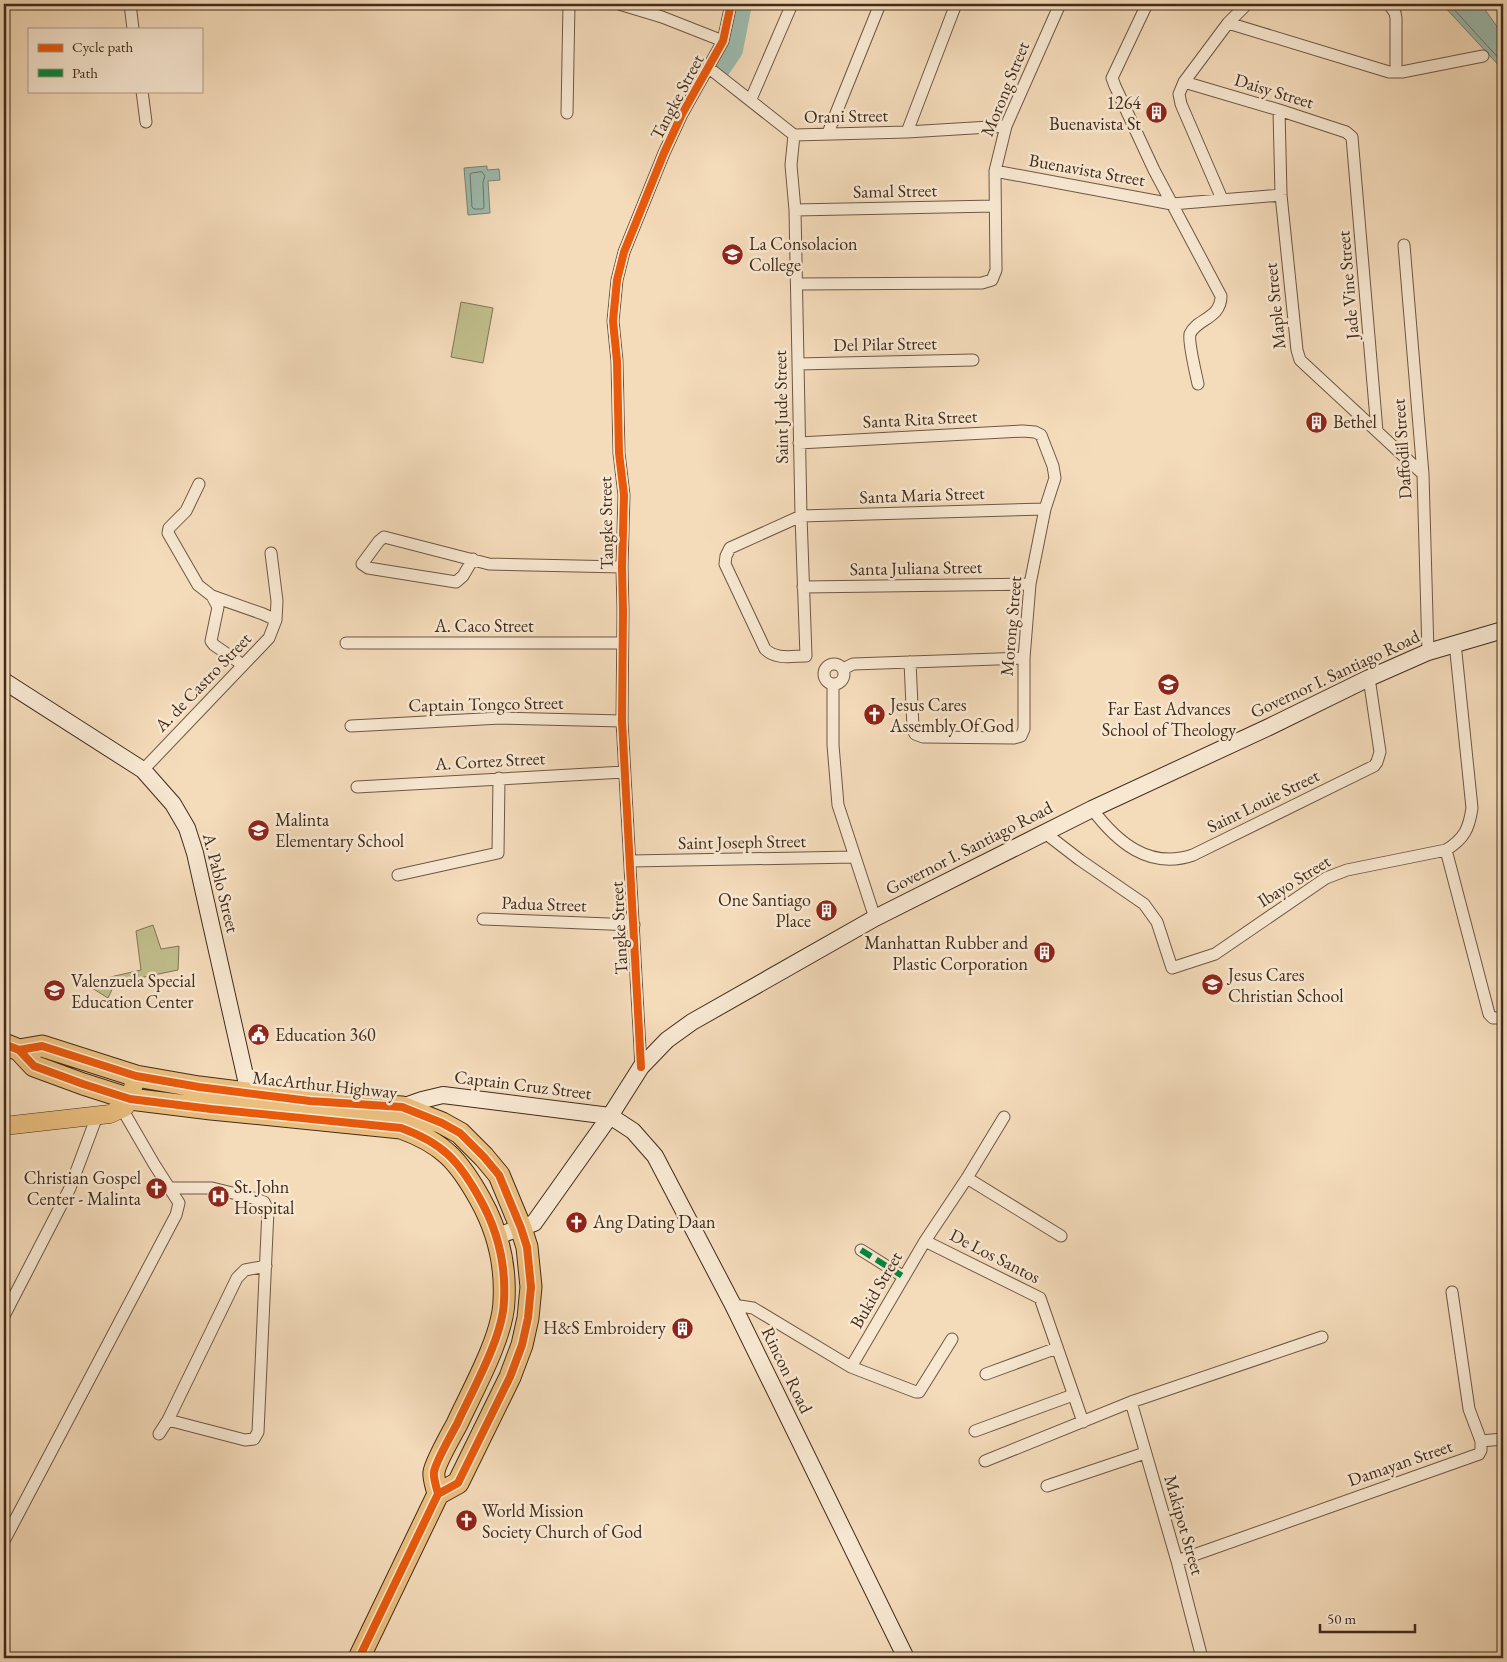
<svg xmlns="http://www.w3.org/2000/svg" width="1507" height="1662" font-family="'EB Garamond',serif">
<rect width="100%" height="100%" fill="#f4dbba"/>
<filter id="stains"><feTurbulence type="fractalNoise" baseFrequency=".004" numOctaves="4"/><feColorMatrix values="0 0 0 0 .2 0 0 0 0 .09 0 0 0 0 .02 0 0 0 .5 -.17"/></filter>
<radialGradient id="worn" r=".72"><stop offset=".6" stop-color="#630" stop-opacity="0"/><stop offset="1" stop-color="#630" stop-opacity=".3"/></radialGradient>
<path fill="#c0be8c" stroke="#817454" d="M 461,302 L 493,308 L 483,363 L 451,357 Z
M 153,925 L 161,949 L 179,946 L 178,970 L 115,983 L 108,998 L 84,983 L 141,970 L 136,931 Z"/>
<path fill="#9cbbae" stroke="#788173" d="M 1442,4 L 1481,4 L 1503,35 L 1503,70 Z
M 487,166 L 487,170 L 499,169 L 500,180 L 488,181 L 490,213 L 468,215 L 464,168 Z"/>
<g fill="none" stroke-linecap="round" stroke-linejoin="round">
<path stroke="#6f7364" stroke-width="1" d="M 1449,4 L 1503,63
M 482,172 L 485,176 L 483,182 L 484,207 L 483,209 L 474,209 L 472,207 L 470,174 L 472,173 Z"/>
<path stroke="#9cbbae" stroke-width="22" d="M 719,69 L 732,50 L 741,4"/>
<defs>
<path id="street" d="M 130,4 L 133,29
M 619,4 L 662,17 L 723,41
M 1147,4 L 1112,78 L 1115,86 L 1154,170 L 1221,296 C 1221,319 1196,319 1190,334 C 1188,342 1196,374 1198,384
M 1389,4 L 1395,13 L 1396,18 L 1396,72
M 1228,23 L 1389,72 L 1402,72 L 1483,56
M 709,68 L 794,135 L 907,132 L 1006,126
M 1184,82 L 1279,110 L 1346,132 L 1352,137 L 1377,431
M 142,91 L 146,122
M 751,99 L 792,4
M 1279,110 L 1281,195 L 1297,350 L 1300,360 L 1423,474
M 567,113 L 569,4
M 907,132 L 956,4
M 828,133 L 880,4
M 794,135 L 791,165 L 795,210 L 801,516 L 806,656
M 995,171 L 1172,204 L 1281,195
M 1222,199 L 1181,104 L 1179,94 L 1184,82 L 1228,23 L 1247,4
M 795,210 L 995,206
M 1404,245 L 1423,474 L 1428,652
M 797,284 L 982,283 L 992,280 L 996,270 L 995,171 L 1006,126 L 1060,4
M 798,364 L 973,360
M 799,443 L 1023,431 L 1035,432 L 1041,435 L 1053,466 L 1055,478 L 1045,509 L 1030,584 L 1024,658 L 1024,729 L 1021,736 L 1014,738 L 923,737 L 915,734 L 913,728 L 910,662
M 199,484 L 186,511 L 169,528 L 168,533 L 198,585 L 212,596 L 218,607 L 211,641 L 214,645 L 243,665
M 473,559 L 463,576 L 456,582 L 368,568 L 362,564 L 379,541 L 384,537 L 388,538 L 489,564 L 622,567
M 803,587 L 1030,584
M 212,596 L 263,614 L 276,620
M 346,643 L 622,643
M 806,656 C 792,656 776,660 765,649 L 725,564 L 726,556 L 730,548 L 801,516 L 1045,509
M824 674a10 10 0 1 1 20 0a10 10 0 1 1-20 0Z
M 843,669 L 853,664 L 1024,658
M 833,684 L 833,745 L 838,805 L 875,918
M 351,726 L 501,718 L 622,721
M 143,770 L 269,638 L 276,620 L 277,601 L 271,553
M 357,787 L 624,772
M 1092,809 C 1117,842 1149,870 1193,855 L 1374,766 L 1377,762 L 1380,752 L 1369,678
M 1045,833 L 1080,860 L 1144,904 L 1157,922 L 1172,968 L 1215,954 L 1326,878 L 1347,870 L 1446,850 C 1464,839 1469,829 1472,808 L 1455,643
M 1446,850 L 1489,1014 L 1493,1018 L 1503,1018
M 631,861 L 854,857
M 398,875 L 498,853 L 499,778
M 483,919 L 634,925
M 641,1067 L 622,721 L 623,611 L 622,567 L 624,495 L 619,453 L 617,361 L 613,321 L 617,280 L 624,252 L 664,153 L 682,114 L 723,41 L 731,4
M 967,1178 L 1061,1236
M 170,1188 L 212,1188 L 253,1198 L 264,1202 L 268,1210 L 258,1432 L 254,1439 L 245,1440 L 168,1420 L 237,1278 L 245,1270 L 266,1266
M 925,1241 L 1040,1298 L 1083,1422
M 861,1250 L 904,1277
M 733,1305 L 753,1308 L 851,1367 L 925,1241 L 967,1178 L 1004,1117
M 4,1316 L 70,1188 L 97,1116
M 851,1367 L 916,1392 L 919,1392 L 952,1339
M 986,1374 L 1057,1348
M 1131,1402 L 1177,1561 L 1202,1658
M 975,1431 L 1073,1395
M 159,1434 L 168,1420
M 1481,1441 L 1503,1439
M 985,1461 L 1131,1402 L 1322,1337
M 1047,1486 L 1145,1453
M 4,1541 L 176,1215 L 179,1203 L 154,1164 L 125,1114 L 125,1107
M 1177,1561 L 1479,1454 L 1481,1450 L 1481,1441 L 1469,1409 L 1452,1292"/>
<path id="secondary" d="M 4,681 L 143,770 L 173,804 L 187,828 L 195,853 L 249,1093
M 402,1107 L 422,1100 L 443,1095 L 610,1116 L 633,1131 L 655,1156 L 733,1305 L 906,1658
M 497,1236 L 534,1223 L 610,1116 L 641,1067 L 667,1040 L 692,1022 L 875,918 L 1092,809 L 1269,727 L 1369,678 L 1428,652 L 1503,630"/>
<path id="primary" d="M 4,1126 L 110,1114 L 125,1107 L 130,1099 L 136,1076"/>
<path id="highway" d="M 4,1044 L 19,1050 L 34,1066 L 83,1084 L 130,1099 L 211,1109 L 401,1128 C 443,1143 459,1161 480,1199 C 498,1231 506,1265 504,1301 C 503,1337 472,1391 457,1424 C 452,1433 435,1464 434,1472 C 433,1479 437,1488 438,1494
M 19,1050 L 42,1046 L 136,1076 L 199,1087 L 310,1101 L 402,1107 L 442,1123 L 460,1133 L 484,1157 L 499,1175 L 521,1228 L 527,1247 L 531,1287 L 528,1318 L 522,1345 L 510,1377 L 458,1483 L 438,1494 L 359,1658"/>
</defs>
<use href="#street" stroke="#6e5743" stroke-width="13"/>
<use href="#secondary" stroke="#422b1b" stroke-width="18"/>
<use href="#primary" stroke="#422b1b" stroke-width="19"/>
<use href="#highway" stroke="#422b1b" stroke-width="23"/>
<use href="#street" stroke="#f8e8d2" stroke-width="11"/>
<use href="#secondary" stroke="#f8e8d2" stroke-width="16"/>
<use href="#primary" stroke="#eabe7d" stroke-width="18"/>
<use href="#highway" stroke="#eabe7d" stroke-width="21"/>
<path stroke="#00873e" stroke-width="6" stroke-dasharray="12 6" stroke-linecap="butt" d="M 861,1250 L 904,1277"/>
<defs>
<path id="cycleway" d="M 4,1044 L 19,1050 L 34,1066 L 83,1084 L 130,1099 L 211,1109 L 401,1128 C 443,1143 459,1161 480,1199 C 498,1231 506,1265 504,1301 C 503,1337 472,1391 457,1424 C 452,1433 435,1464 434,1472 C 433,1479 437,1488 438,1494
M 19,1050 L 42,1046 L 136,1076 L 199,1087 L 310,1101 L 402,1107 L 442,1123 L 460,1133 L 484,1157 L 499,1175 L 521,1228 L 527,1247 L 531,1287 L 528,1318 L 522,1345 L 510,1377 L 458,1483 L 438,1494 L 359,1658
M 641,1067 L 622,721 L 623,611 L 622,567 L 624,495 L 619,453 L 617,361 L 613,321 L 617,280 L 624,252 L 664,153 L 682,114 L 723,41 L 731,4"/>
</defs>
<use href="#cycleway" stroke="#f8e8d2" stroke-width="11"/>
<use href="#cycleway" stroke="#e8590c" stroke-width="8"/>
</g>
<defs>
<symbol id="building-disc" viewBox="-11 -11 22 22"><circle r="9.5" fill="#8f2418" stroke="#f8e8d2"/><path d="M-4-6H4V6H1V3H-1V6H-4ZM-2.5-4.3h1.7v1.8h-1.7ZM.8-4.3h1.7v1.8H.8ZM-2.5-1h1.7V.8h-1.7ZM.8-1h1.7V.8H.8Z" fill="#fff"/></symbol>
<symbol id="university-disc" viewBox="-11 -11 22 22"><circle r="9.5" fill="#8f2418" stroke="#f8e8d2"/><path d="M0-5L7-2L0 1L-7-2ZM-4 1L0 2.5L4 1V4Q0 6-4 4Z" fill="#fff"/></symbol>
<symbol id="school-disc" viewBox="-11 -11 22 22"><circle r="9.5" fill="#8f2418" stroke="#f8e8d2"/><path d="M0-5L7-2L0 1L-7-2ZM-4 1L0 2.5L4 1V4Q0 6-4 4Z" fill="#fff"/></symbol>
<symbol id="church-disc" viewBox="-11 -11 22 22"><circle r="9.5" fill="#8f2418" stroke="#f8e8d2"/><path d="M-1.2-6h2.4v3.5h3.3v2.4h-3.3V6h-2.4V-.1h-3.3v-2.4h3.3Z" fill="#fff"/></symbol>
<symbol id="civic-disc" viewBox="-11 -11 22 22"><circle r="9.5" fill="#8f2418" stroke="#f8e8d2"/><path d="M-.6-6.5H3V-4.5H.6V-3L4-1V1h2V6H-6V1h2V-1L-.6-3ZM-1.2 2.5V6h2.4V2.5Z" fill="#fff"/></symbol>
<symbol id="hospital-disc" viewBox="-11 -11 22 22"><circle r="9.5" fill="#8f2418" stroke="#f8e8d2"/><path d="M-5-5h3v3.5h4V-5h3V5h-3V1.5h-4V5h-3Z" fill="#fff"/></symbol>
</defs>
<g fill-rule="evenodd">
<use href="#building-disc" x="1144" y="100" width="25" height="25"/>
<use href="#university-disc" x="720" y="242" width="25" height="25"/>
<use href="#building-disc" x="1304" y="410" width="25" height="25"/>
<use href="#school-disc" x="1156" y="672" width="25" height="25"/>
<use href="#church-disc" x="862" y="702" width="25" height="25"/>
<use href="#school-disc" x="246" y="818" width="25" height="25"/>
<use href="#building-disc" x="814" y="898" width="25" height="25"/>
<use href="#building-disc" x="1032" y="940" width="25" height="25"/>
<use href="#school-disc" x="1200" y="972" width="25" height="25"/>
<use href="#school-disc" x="42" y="978" width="25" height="25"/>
<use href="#civic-disc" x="246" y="1022" width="25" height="25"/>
<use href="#church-disc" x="144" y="1176" width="25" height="25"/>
<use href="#hospital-disc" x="206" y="1184" width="25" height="25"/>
<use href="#church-disc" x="564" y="1210" width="25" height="25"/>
<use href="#building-disc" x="670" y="1316" width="25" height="25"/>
<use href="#church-disc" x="454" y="1508" width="25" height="25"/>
</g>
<g text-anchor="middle" stroke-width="5" stroke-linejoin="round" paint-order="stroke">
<g font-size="18" fill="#422b1b" stroke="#f8e8d2">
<text transform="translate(1005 89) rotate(-68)" y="6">Morong Street</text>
<text transform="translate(1274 91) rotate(17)" y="6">Daisy Street</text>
<text transform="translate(677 97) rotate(-62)" y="6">Tangke Street</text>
<text transform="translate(846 116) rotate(-1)" y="6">Orani Street</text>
<text transform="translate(1087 170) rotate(10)" y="6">Buenavista Street</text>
<text transform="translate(895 191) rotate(-1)" y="6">Samal Street</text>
<text transform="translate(1348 285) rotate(-95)" y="6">Jade Vine Street</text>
<text transform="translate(1275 306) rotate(-96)" y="6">Maple Street</text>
<text transform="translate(885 344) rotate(-1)" y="6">Del Pilar Street</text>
<text transform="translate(781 407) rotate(-91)" y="6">Saint Jude Street</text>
<text transform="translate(920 419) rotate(-3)" y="6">Santa Rita Street</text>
<text transform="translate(1402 449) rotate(-94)" y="6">Daffodil Street</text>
<text transform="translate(922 495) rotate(-2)" y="6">Santa Maria Street</text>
<text transform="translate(606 523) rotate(-91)" y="6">Tangke Street</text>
<text transform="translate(916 568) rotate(-1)" y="6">Santa Juliana Street</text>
<text x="484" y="632">A. Caco Street</text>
<text transform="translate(1011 626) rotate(-85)" y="6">Morong Street</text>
<text transform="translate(1335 674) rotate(-25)" y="6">Governor I. Santiago Road</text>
<text transform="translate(203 682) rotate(-46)" y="6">A. de Castro Street</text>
<text transform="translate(486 704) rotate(-1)" y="6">Captain Tongco Street</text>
<text transform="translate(490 761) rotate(-3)" y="6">A. Cortez Street</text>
<text transform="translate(1263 801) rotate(-26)" y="6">Saint Louie Street</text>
<text transform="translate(742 842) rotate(-1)" y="6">Saint Joseph Street</text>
<text transform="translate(969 848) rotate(-27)" y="6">Governor I. Santiago Road</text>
<text transform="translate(1294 881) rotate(-32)" y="6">Ibayo Street</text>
<text transform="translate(221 883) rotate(76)" y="6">A. Pablo Street</text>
<text transform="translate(544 904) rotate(2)" y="6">Padua Street</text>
<text transform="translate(619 928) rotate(-93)" y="6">Tangke Street</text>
<text transform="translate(325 1085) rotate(6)" y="6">MacArthur Highway</text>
<text transform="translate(523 1085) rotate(7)" y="6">Captain Cruz Street</text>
<text transform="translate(995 1256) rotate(27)" y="6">De Los Santos</text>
<text transform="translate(876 1290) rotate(-60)" y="6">Bukid Street</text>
<text transform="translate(787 1370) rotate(64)" y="6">Rincon Road</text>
<text transform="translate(1400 1463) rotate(-19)" y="6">Damayan Street</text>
<text transform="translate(1184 1525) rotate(74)" y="6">Makipot Street</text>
</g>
<g font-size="18" fill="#422b1b" stroke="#f8e8d2" text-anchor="start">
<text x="1141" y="109" text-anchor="end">1264<tspan x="1141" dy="21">Buenavista St</tspan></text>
<text x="749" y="250">La Consolacion<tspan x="749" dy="21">College</tspan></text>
<text x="1333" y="428">Bethel</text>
<text x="890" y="711">Jesus Cares<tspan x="890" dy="21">Assembly Of God</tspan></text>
<text x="1169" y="715" text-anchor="middle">Far East Advances<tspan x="1169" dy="21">School of Theology</tspan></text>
<text x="275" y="826">Malinta<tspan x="275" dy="21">Elementary School</tspan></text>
<text x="811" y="906" text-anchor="end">One Santiago<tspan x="811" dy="21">Place</tspan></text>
<text x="1028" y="949" text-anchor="end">Manhattan Rubber and<tspan x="1028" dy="21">Plastic Corporation</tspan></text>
<text x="1228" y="981">Jesus Cares<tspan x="1228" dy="21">Christian School</tspan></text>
<text x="71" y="987">Valenzuela Special<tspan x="71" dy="21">Education Center</tspan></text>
<text x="275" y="1041">Education 360</text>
<text x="141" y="1184" text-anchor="end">Christian Gospel<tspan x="141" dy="21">Center - Malinta</tspan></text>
<text x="234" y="1193">St. John<tspan x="234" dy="21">Hospital</tspan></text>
<text x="593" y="1228">Ang Dating Daan</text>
<text x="666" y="1334" text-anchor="end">H&amp;S Embroidery</text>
<text x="482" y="1517">World Mission<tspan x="482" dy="21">Society Church of God</tspan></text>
</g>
</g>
<rect width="1507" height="1662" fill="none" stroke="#f4dbba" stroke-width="20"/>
<rect x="5" y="5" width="1497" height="1652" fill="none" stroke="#422b1b" stroke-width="2.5"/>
<rect x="10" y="10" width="1487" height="1642" fill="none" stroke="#422b1b"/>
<rect x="28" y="28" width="175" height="65" fill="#f8e8d2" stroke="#af9c89"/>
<rect x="38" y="44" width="25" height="8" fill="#e8590c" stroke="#af9c89"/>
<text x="72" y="52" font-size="15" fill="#422b1b">Cycle path</text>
<rect x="38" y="69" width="25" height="8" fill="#00873e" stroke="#af9c89"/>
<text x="72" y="78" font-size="15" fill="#422b1b">Path</text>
<path d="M1320 1624v8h95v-8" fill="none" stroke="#422b1b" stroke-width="2.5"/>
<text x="1327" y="1624" font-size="15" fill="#422b1b" stroke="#f8e8d2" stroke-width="4" paint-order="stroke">50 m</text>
<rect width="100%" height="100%" filter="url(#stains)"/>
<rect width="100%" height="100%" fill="url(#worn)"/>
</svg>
